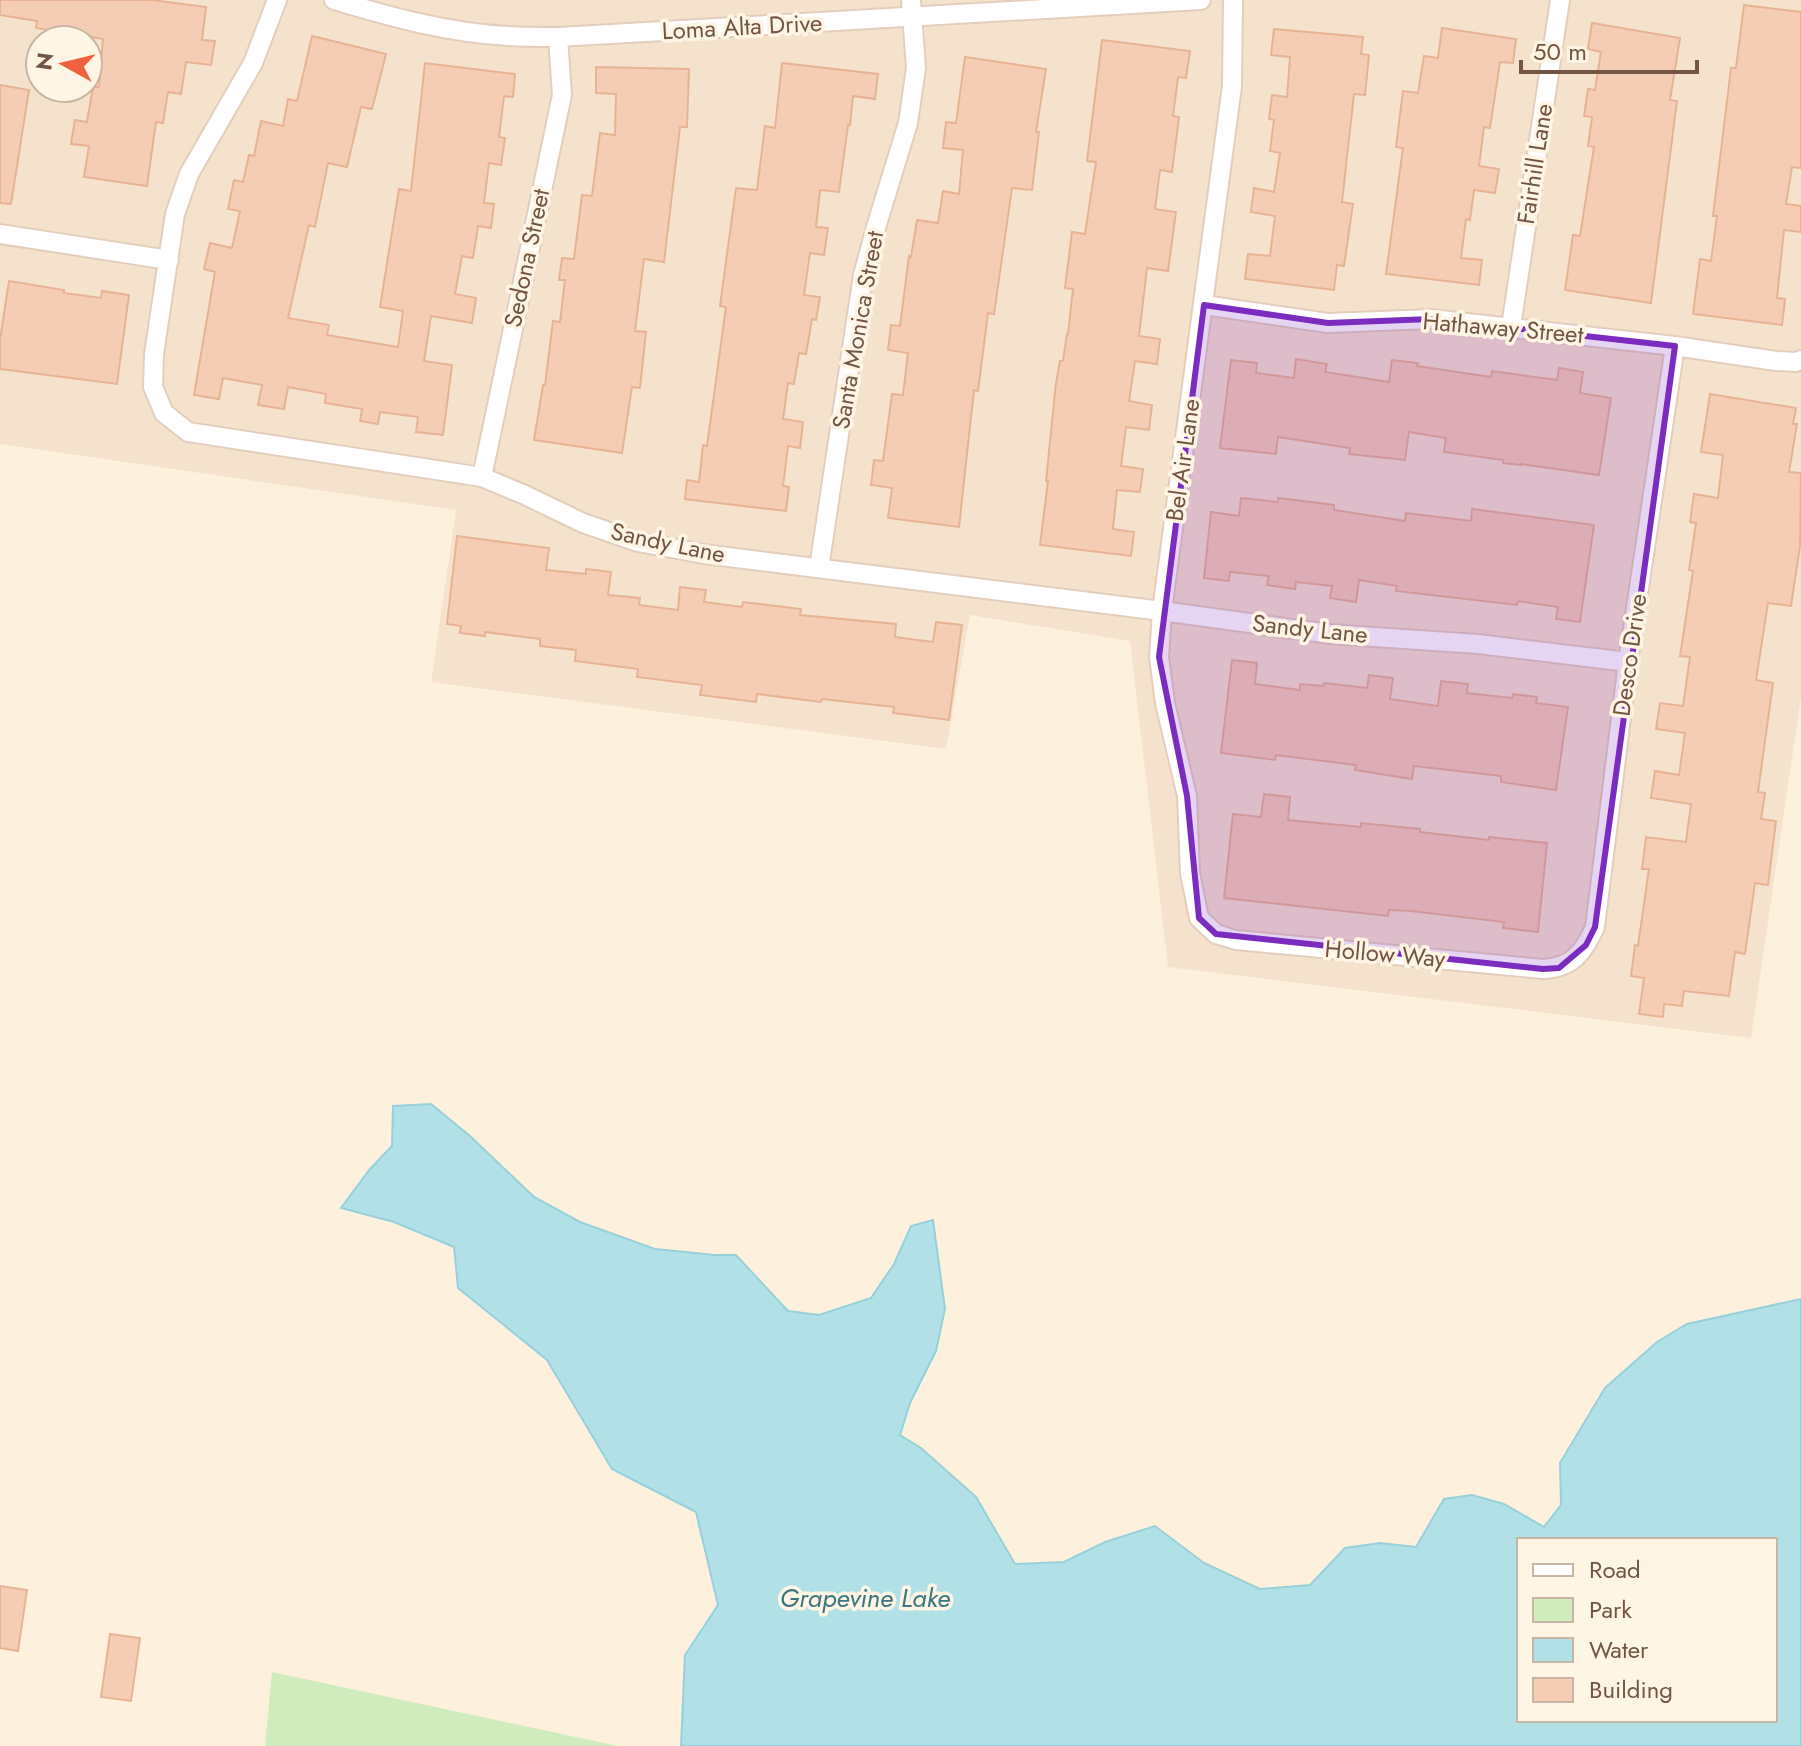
<svg xmlns="http://www.w3.org/2000/svg" width="1801" height="1746" font-family="Jost,sans-serif">
<rect width="100%" height="100%" fill="#fdf1de"/>
<path fill="#f5e2cc" fill-rule="evenodd" d="M 0,0 L 1801,0 L 1801,697 L 1751,1038 L 1168,967 L 1130,641 L 970,615 L 946,749 L 431,682 L 456,510 L 0,444 ZM 40,40 L 88,40 L 88,88 L 40,88 Z"/>
<path fill="#d0ebbc" d="M 272,1672 L 618,1746 L 265,1746 Z"/>
<path fill="#b2e0e7" stroke="#98d0d9" stroke-width="2" fill-rule="evenodd" d="M 431,1104 L 470,1136 L 534,1197 L 580,1222 L 655,1249 L 715,1255 L 736,1255 L 788,1311 L 819,1315 L 871,1298 L 894,1264 L 911,1226 L 933,1220 L 945,1309 L 936,1351 L 910,1403 L 900,1435 L 921,1448 L 976,1497 L 1015,1564 L 1064,1562 L 1105,1542 L 1155,1526 L 1204,1563 L 1260,1589 L 1310,1585 L 1345,1548 L 1380,1543 L 1416,1547 L 1444,1499 L 1472,1495 L 1504,1504 L 1544,1527 L 1561,1505 L 1560,1463 L 1605,1388 L 1657,1342 L 1687,1324 L 1801,1299 L 1801,1746 L 681,1746 L 685,1655 L 718,1605 L 696,1512 L 612,1469 L 547,1360 L 458,1288 L 454,1247 L 394,1222 L 341,1208 L 370,1169 L 392,1146 L 393,1106 ZM 1519,1540 L 1775,1540 L 1775,1720 L 1519,1720 Z"/>
<path fill="#f4cdb4" stroke="#e7b394" stroke-width="2" d="M 0,0 L 152,0 L 206,7 L 202,40 L 215,41 L 211,65 L 186,62 L 181,94 L 168,92 L 163,123 L 156,122 L 147,186 L 84,177 L 89,146 L 71,144 L 75,120 L 87,122 L 93,87 L 99,87 L 103,39 L 36,28 L 37,21 L 0,15 Z
M 1744,5 L 1801,12 L 1801,168 L 1792,167 L 1786,204 L 1801,206 L 1801,232 L 1784,230 L 1777,298 L 1785,299 L 1782,325 L 1693,314 L 1700,259 L 1711,261 L 1717,216 L 1713,216 L 1731,68 L 1736,68 Z
M 1592,23 L 1680,38 L 1670,100 L 1677,101 L 1651,303 L 1565,290 L 1573,235 L 1580,236 L 1594,147 L 1588,146 L 1592,117 L 1584,116 L 1588,89 L 1595,90 L 1601,52 L 1588,49 Z
M 1442,28 L 1516,39 L 1513,63 L 1500,62 L 1490,128 L 1484,127 L 1479,166 L 1499,169 L 1495,193 L 1474,190 L 1470,220 L 1466,219 L 1461,258 L 1482,260 L 1479,285 L 1386,274 L 1403,148 L 1396,147 L 1403,91 L 1418,93 L 1424,56 L 1438,58 Z
M 1274,29 L 1363,37 L 1361,54 L 1369,55 L 1365,95 L 1354,94 L 1342,202 L 1353,204 L 1344,266 L 1337,265 L 1334,290 L 1245,279 L 1248,254 L 1270,256 L 1275,216 L 1251,212 L 1254,188 L 1274,192 L 1280,153 L 1270,151 L 1274,120 L 1269,119 L 1272,95 L 1287,97 L 1290,57 L 1271,55 Z
M 312,36 L 386,54 L 372,109 L 361,107 L 347,167 L 328,163 L 315,227 L 309,225 L 288,318 L 329,325 L 327,335 L 398,347 L 403,311 L 380,307 L 399,189 L 411,191 L 425,63 L 515,74 L 513,97 L 504,96 L 499,137 L 505,138 L 501,165 L 489,163 L 484,203 L 494,204 L 491,228 L 478,226 L 473,258 L 462,256 L 455,294 L 476,298 L 472,323 L 431,316 L 424,361 L 452,365 L 443,435 L 416,432 L 418,417 L 380,412 L 378,424 L 360,421 L 362,409 L 325,403 L 326,394 L 288,387 L 284,409 L 258,405 L 262,385 L 223,378 L 219,399 L 194,395 L 215,272 L 204,269 L 210,243 L 232,248 L 240,211 L 228,209 L 234,180 L 243,182 L 249,155 L 254,156 L 261,121 L 283,126 L 288,99 L 297,101 Z
M 1102,40 L 1190,51 L 1186,78 L 1178,77 L 1173,116 L 1179,117 L 1172,172 L 1160,170 L 1155,209 L 1176,212 L 1168,271 L 1147,268 L 1139,336 L 1160,339 L 1157,364 L 1135,361 L 1129,401 L 1152,405 L 1149,430 L 1126,427 L 1121,466 L 1143,469 L 1140,492 L 1117,490 L 1113,529 L 1134,532 L 1131,556 L 1040,545 L 1048,481 L 1046,481 L 1056,383 L 1060,361 L 1063,361 L 1067,334 L 1068,334 L 1073,289 L 1065,288 L 1072,232 L 1085,234 L 1096,162 L 1087,161 Z
M 965,57 L 1046,69 L 1036,132 L 1039,132 L 1032,190 L 1012,188 L 994,314 L 988,313 L 978,391 L 974,390 L 959,527 L 888,518 L 892,488 L 871,485 L 874,460 L 883,461 L 892,394 L 903,395 L 908,353 L 888,350 L 891,325 L 900,326 L 909,256 L 911,257 L 917,220 L 938,223 L 943,191 L 959,194 L 963,150 L 943,148 L 946,122 L 956,123 Z
M 782,63 L 878,74 L 875,99 L 853,96 L 850,125 L 848,125 L 839,192 L 820,190 L 816,227 L 828,228 L 824,255 L 810,253 L 804,295 L 820,297 L 816,320 L 812,319 L 806,354 L 799,353 L 794,384 L 788,383 L 783,419 L 803,422 L 800,448 L 788,446 L 783,486 L 789,487 L 786,511 L 685,499 L 687,480 L 699,482 L 703,445 L 707,446 L 726,307 L 720,306 L 736,188 L 757,190 L 765,126 L 775,128 Z
M 596,67 L 689,69 L 687,127 L 680,127 L 664,262 L 644,259 L 635,331 L 646,332 L 640,388 L 632,387 L 622,453 L 534,440 L 543,385 L 545,385 L 553,321 L 560,322 L 565,280 L 559,280 L 562,258 L 574,259 L 582,195 L 592,196 L 600,133 L 615,135 L 616,94 L 596,93 Z
M 0,85 L 29,90 L 11,204 L 0,203 Z
M 9,281 L 64,290 L 64,293 L 101,298 L 102,291 L 129,295 L 117,384 L 0,369 L 0,340 Z
M 1296,359 L 1327,364 L 1325,372 L 1389,382 L 1392,360 L 1418,363 L 1417,366 L 1491,377 L 1492,371 L 1557,380 L 1559,368 L 1583,372 L 1580,393 L 1611,398 L 1599,475 L 1521,464 L 1521,465 L 1503,463 L 1503,460 L 1444,452 L 1446,438 L 1409,432 L 1405,460 L 1349,454 L 1350,448 L 1278,437 L 1276,454 L 1220,448 L 1231,360 L 1257,363 L 1256,373 L 1294,378 Z
M 1710,394 L 1796,408 L 1793,424 L 1797,424 L 1789,472 L 1801,473 L 1800,546 L 1791,606 L 1768,603 L 1756,680 L 1773,683 L 1758,792 L 1765,793 L 1761,819 L 1776,821 L 1768,885 L 1755,883 L 1745,954 L 1735,952 L 1729,996 L 1684,991 L 1682,1006 L 1664,1004 L 1663,1017 L 1639,1014 L 1644,978 L 1631,976 L 1635,945 L 1638,946 L 1649,869 L 1642,869 L 1646,837 L 1686,842 L 1691,804 L 1651,798 L 1655,771 L 1679,775 L 1685,733 L 1656,729 L 1660,703 L 1683,706 L 1690,657 L 1680,656 L 1693,571 L 1689,570 L 1696,523 L 1690,522 L 1694,494 L 1718,498 L 1723,455 L 1701,452 Z
M 1241,498 L 1278,502 L 1278,498 L 1334,505 L 1334,510 L 1405,521 L 1406,513 L 1471,521 L 1472,509 L 1594,525 L 1580,622 L 1556,619 L 1558,607 L 1518,601 L 1517,605 L 1396,591 L 1397,586 L 1359,580 L 1356,602 L 1330,598 L 1332,586 L 1296,582 L 1295,589 L 1267,585 L 1269,576 L 1230,572 L 1229,581 L 1204,578 L 1211,512 L 1239,516 Z
M 457,536 L 549,548 L 546,570 L 586,574 L 586,569 L 611,572 L 608,595 L 640,598 L 639,605 L 678,610 L 680,587 L 706,590 L 704,602 L 742,607 L 743,602 L 801,609 L 800,615 L 896,624 L 895,637 L 933,642 L 936,622 L 962,625 L 949,720 L 893,713 L 894,707 L 822,699 L 821,702 L 757,694 L 756,702 L 700,695 L 702,685 L 637,677 L 638,669 L 575,661 L 576,650 L 540,646 L 540,639 L 485,632 L 485,636 L 460,633 L 461,626 L 447,624 Z
M 1232,660 L 1257,663 L 1255,684 L 1300,690 L 1300,684 L 1323,686 L 1324,683 L 1367,688 L 1369,675 L 1393,678 L 1390,699 L 1438,706 L 1441,681 L 1468,684 L 1467,693 L 1512,698 L 1513,694 L 1537,697 L 1536,703 L 1568,707 L 1556,790 L 1501,782 L 1501,776 L 1414,766 L 1412,779 L 1355,770 L 1356,765 L 1276,755 L 1275,760 L 1221,753 Z
M 1264,794 L 1290,797 L 1288,820 L 1361,827 L 1361,823 L 1420,829 L 1420,832 L 1489,840 L 1489,837 L 1547,843 L 1538,932 L 1503,928 L 1504,922 L 1411,911 L 1389,910 L 1388,916 L 1224,898 L 1233,814 L 1261,817 Z
M 0,1586 L 27,1590 L 18,1651 L 0,1648 Z
M 110,1634 L 140,1638 L 131,1701 L 101,1697 Z"/>
<g fill="none" stroke-linecap="round" stroke-linejoin="round">
<defs>
<path id="minor" d="M 277,0 L 253,63 L 189,174 L 175,214 L 154,354 L 153,387 L 164,413 L 188,432 L 482,477 L 525,495 L 583,523 L 638,542 L 704,554 L 1162,611 L 1330,634 L 1478,644 L 1628,662
M 334,0 C 390,17 449,33 508,36 C 525,37 541,37 558,37 L 1201,0
M 1233,0 L 1232,86 L 1162,611 L 1159,657 L 1165,703 L 1187,796 L 1190,873 L 1199,918 L 1216,934 L 1236,940 L 1543,969 C 1572,968 1584,952 1595,927 L 1628,662 L 1675,346
M 0,234 L 169,260
M 1204,305 L 1328,323 L 1431,319 L 1675,346 L 1776,361 L 1796,362 L 1801,360
M 1511,327 L 1560,0
M 482,477 L 562,95 L 558,37
M 819,568 L 863,275 L 877,224 L 908,123 L 916,68 L 911,0"/>
</defs>
<use href="#minor" stroke="#e3cebd" stroke-width="22"/>
<use href="#minor" stroke="#fff" stroke-width="18"/>
</g>
<path fill="#7b2cbf" fill-opacity="0.2" stroke="#7b2cbf" stroke-width="6" stroke-linejoin="round" d="M 1204,305 L 1328,323 L 1431,319 L 1675,346 L 1595,927 L 1586,945 L 1559,968 L 1543,969 L 1216,934 L 1199,918 L 1187,796 L 1159,657 Z"/>
<g text-anchor="middle" stroke-width="7" stroke-linejoin="round" paint-order="stroke">
<g font-size="24" fill="#745545" stroke="#fff5e5">
<text transform="translate(742 27) rotate(-3)" y="8">Loma Alta Drive</text>
<text transform="translate(1535 164) rotate(-81)" y="8">Fairhill Lane</text>
<text transform="translate(527 258) rotate(-78)" y="8">Sedona Street</text>
<text transform="translate(1503 328) rotate(5)" y="8">Hathaway Street</text>
<text transform="translate(858 330) rotate(-80)" y="8">Santa Monica Street</text>
<text transform="translate(1183 460) rotate(-82)" y="8">Bel Air Lane</text>
<text transform="translate(668 543) rotate(12)" y="8">Sandy Lane</text>
<text transform="translate(1310 629) rotate(6)" y="8">Sandy Lane</text>
<text transform="translate(1630 655) rotate(-82)" y="8">Desco Drive</text>
<text transform="translate(1385 954) rotate(5)" y="8">Hollow Way</text>
</g>
<g font-size="26" font-style="italic" fill="#3b7782" stroke="#fff5e5">
<text x="865" y="1607">Grapevine Lake</text>
</g>
</g>
<rect x="1517" y="1538" width="260" height="184" fill="#fff5e5" stroke="#c7b5a5" stroke-width="2"/>
<rect x="1533" y="1564" width="40" height="12" fill="#ffffff" stroke="#c7b5a5" stroke-width="2"/>
<text x="1589" y="1578" font-size="24" fill="#745545">Road</text>
<rect x="1533" y="1598" width="40" height="24" fill="#d0ebbc" stroke="#c7b5a5" stroke-width="2"/>
<text x="1589" y="1618" font-size="24" fill="#745545">Park</text>
<rect x="1533" y="1638" width="40" height="24" fill="#b2e0e7" stroke="#c7b5a5" stroke-width="2"/>
<text x="1589" y="1658" font-size="24" fill="#745545">Water</text>
<rect x="1533" y="1678" width="40" height="24" fill="#f4cdb4" stroke="#c7b5a5" stroke-width="2"/>
<text x="1589" y="1698" font-size="24" fill="#745545">Building</text>
<g transform="translate(64 64) rotate(278)"><circle r="38" fill="#fff5e5" stroke="#c7b5a5" stroke-width="2"/>
<path d="M0-6L14 30L0 20L-14 30Z" fill="#ef613c"/>
<text y="-12" font-size="22" font-weight="bold" text-anchor="middle" fill="#745545">N</text>
</g>
<path d="M1521 60v12h176v-12" fill="none" stroke="#745545" stroke-width="4"/>
<text x="1533" y="60" font-size="24" fill="#745545" stroke="#fff5e5" stroke-width="6" paint-order="stroke">50 m</text>
</svg>
